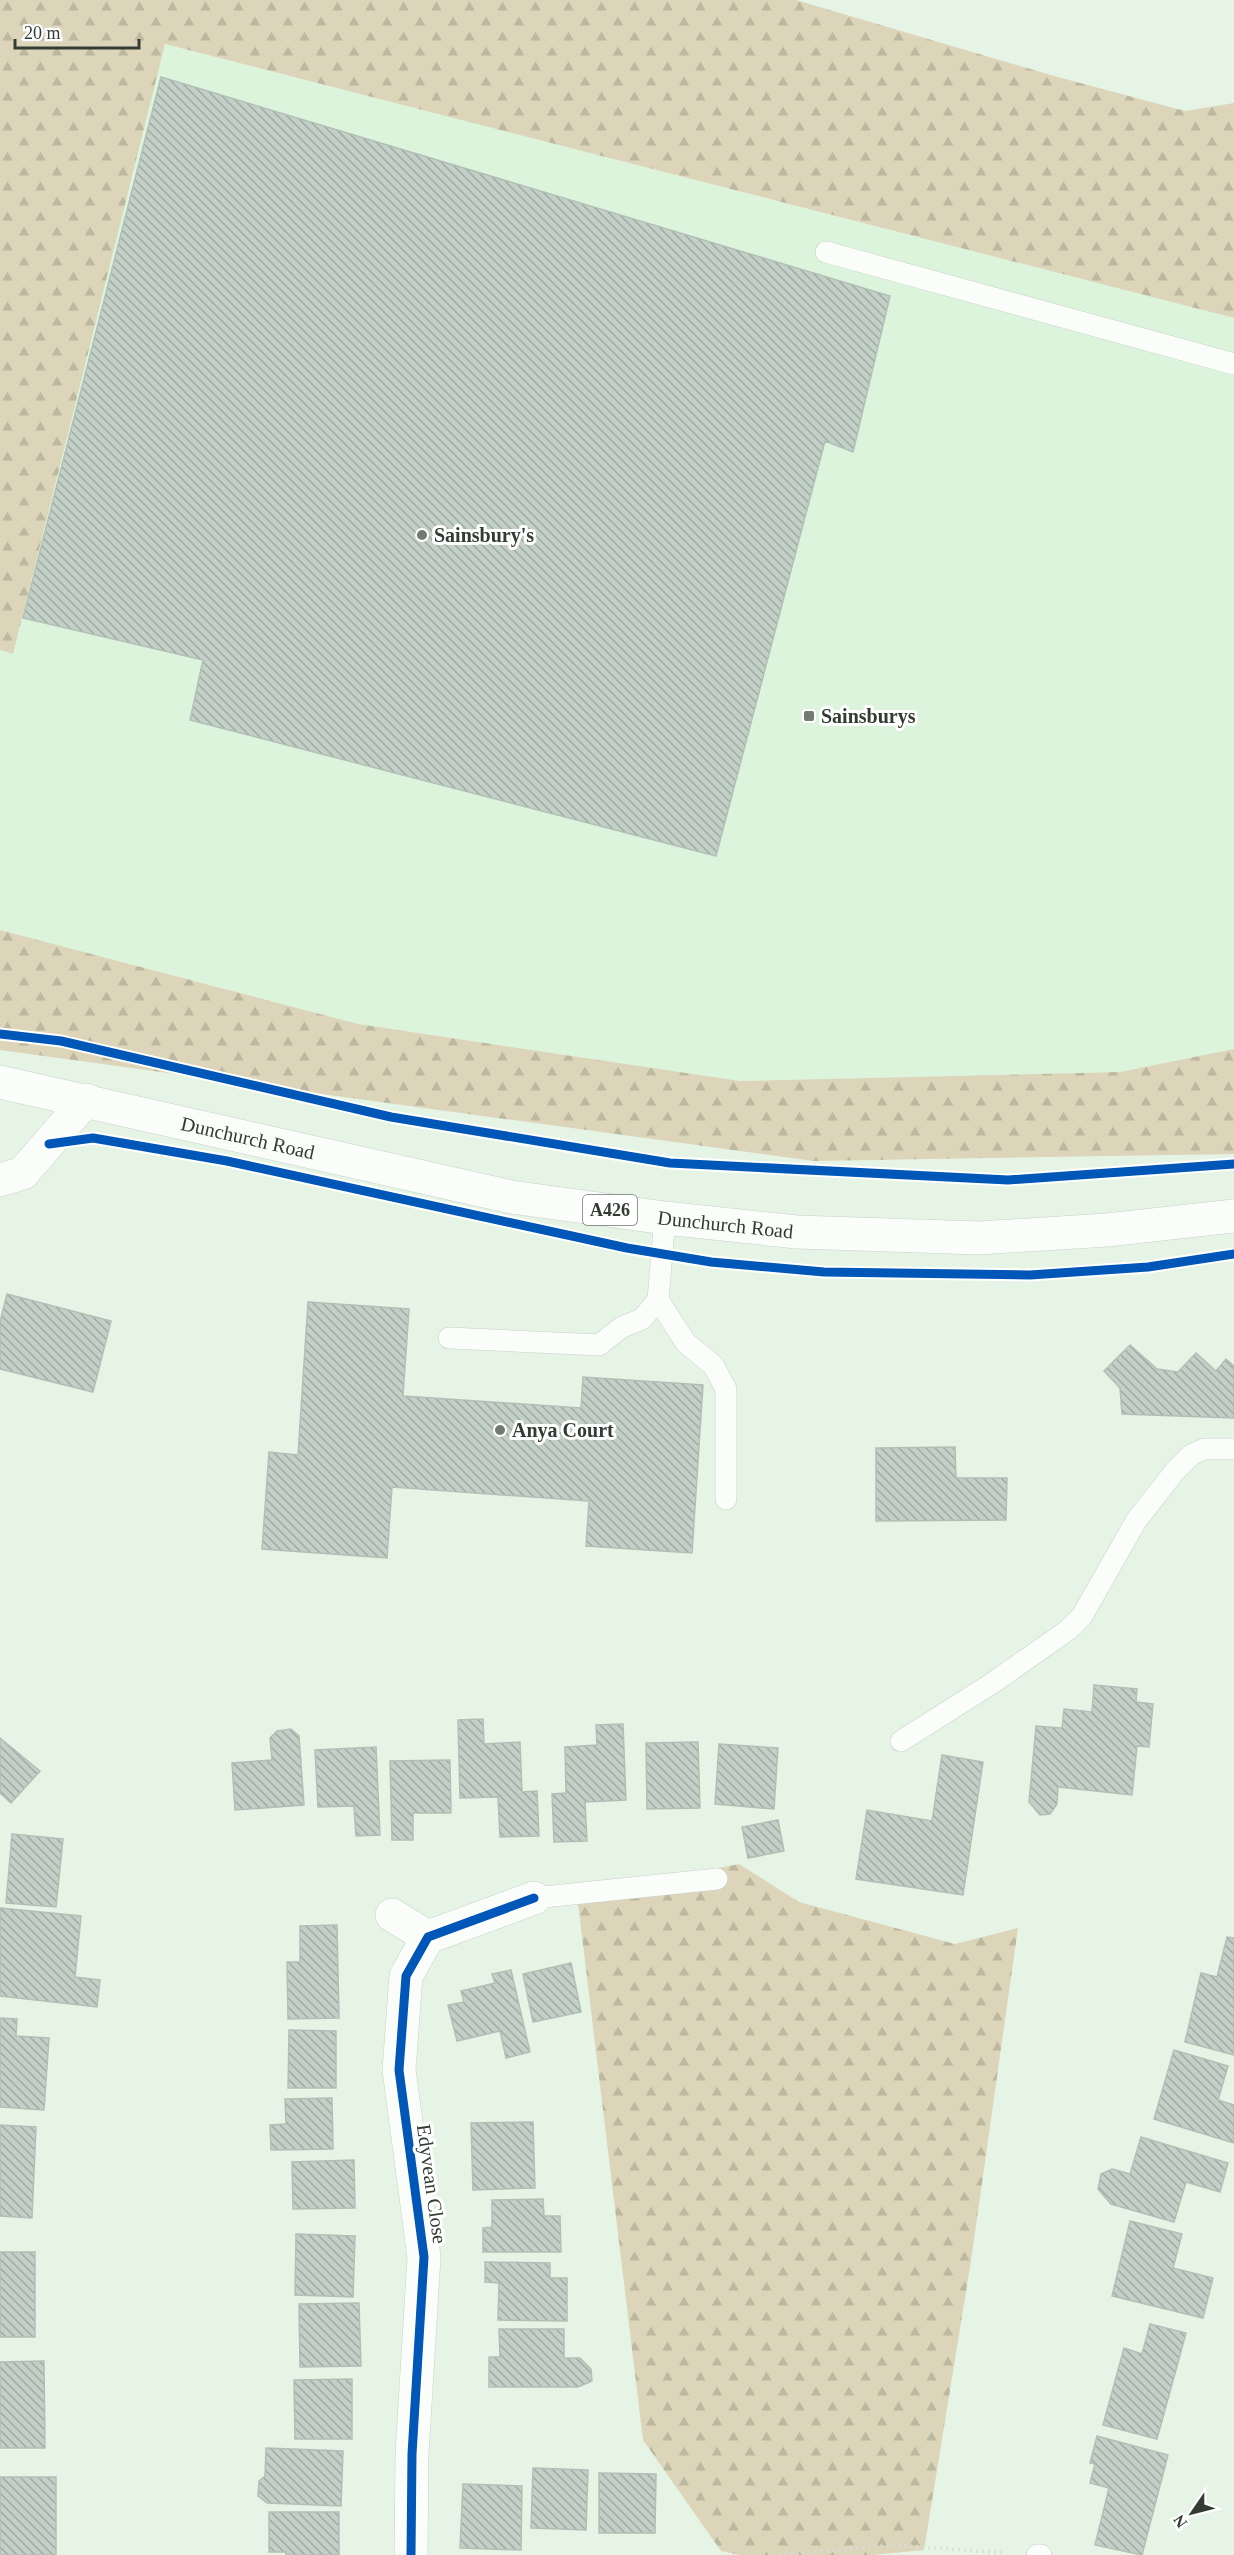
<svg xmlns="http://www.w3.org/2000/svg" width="1234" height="2555" font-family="'Times New Roman',serif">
<defs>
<pattern id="forest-firs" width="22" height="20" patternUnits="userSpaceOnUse" patternTransform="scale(1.5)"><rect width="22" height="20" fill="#dcd5ba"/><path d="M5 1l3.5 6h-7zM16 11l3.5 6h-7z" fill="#bdb8a0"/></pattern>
<pattern id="building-back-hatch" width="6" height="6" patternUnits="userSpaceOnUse" patternTransform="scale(1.5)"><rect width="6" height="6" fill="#c3d0c8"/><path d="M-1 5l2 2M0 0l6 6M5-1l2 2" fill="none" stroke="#9faaa3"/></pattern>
</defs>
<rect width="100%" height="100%" fill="#e6f4e6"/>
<path fill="#dcf4dc" d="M 164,44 L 1234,318 L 1234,1049 L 1120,1072 L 740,1081 L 358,1024 L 0,930 L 0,650 L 13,654 Z"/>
<path fill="url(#forest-firs)" d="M 0,0 L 796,0 L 1054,76 L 1185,111 L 1234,103 L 1234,318 L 165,44 L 13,654 L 0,650 Z
M 0,930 L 358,1024 L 740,1081 L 1120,1072 L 1234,1049 L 1234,1154 L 813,1161 L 0,1050 Z
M 739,1864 L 799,1902 L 955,1944 L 1018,1928 L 971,2261 L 924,2550 L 872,2555 L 740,2555 L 721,2551 L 643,2440 L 577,1895 Z"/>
<path fill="url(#building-back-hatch)" stroke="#b2bfb7" stroke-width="1.5" d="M 161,77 L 890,296 L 853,452 L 825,441 L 716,856 L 190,720 L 203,660 L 23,618 Z
M 7,1294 L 111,1321 L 93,1392 L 0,1369 L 0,1322 Z
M 308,1302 L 409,1309 L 403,1396 L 581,1408 L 583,1377 L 703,1385 L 692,1553 L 586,1546 L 589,1501 L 392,1487 L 387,1558 L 262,1549 L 269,1452 L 298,1455 Z
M 1130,1345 L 1157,1369 L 1178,1372 L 1196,1353 L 1216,1371 L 1226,1359 L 1234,1366 L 1234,1418 L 1122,1414 L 1120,1388 L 1104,1371 Z
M 955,1447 L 956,1478 L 1007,1478 L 1006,1520 L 876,1521 L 876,1448 Z
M 1094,1685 L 1137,1689 L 1136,1702 L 1153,1704 L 1149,1747 L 1137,1746 L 1132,1795 L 1058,1787 L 1057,1804 L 1050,1814 L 1040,1815 L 1029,1802 L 1036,1726 L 1062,1728 L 1064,1709 L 1092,1712 Z
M 483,1719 L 484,1744 L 520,1742 L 522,1792 L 537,1791 L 539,1836 L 500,1837 L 498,1797 L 460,1798 L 458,1720 Z
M 623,1724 L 626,1800 L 585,1802 L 587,1841 L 554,1842 L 552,1794 L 566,1793 L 565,1747 L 597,1745 L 596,1725 Z
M 291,1729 L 299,1736 L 304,1805 L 235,1810 L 232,1763 L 272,1760 L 270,1738 L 277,1731 Z
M 0,1738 L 40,1771 L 11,1803 L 0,1793 Z
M 698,1742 L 700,1808 L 647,1809 L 646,1743 Z
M 719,1744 L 778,1748 L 774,1809 L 715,1804 Z
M 376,1747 L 380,1835 L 356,1836 L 354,1806 L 318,1807 L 315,1750 Z
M 942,1755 L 983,1762 L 963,1895 L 856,1879 L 867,1810 L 932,1821 Z
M 450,1760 L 451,1813 L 413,1813 L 413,1840 L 392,1840 L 390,1761 Z
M 778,1820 L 784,1851 L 748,1858 L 742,1827 Z
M 12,1834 L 63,1839 L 56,1907 L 6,1903 Z
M 0,1908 L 81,1916 L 75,1977 L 100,1980 L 97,2007 L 0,1996 Z
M 337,1925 L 339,2018 L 288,2019 L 287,1962 L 300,1962 L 300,1926 Z
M 1227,1937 L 1234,1938 L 1234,2055 L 1185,2042 L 1201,1973 L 1217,1977 Z
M 571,1963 L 581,2012 L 533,2022 L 523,1974 Z
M 511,1970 L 530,2052 L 506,2058 L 500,2031 L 457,2041 L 448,2005 L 464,2002 L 461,1991 L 495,1983 L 492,1974 Z
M 0,2018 L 17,2019 L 16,2036 L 49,2038 L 44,2110 L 0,2107 Z
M 289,2030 L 336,2031 L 336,2088 L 288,2088 Z
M 1174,2050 L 1228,2066 L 1218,2100 L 1234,2105 L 1234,2143 L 1154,2119 Z
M 332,2098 L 333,2149 L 271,2150 L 270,2125 L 286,2124 L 285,2099 Z
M 533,2122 L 535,2188 L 473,2190 L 471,2123 Z
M 0,2125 L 36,2127 L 32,2218 L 0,2216 Z
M 1141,2137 L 1228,2163 L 1220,2192 L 1186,2182 L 1174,2222 L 1111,2204 L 1098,2189 L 1101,2174 L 1112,2169 L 1130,2174 Z
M 354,2160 L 355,2208 L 293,2209 L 292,2162 Z
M 543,2199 L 544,2216 L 560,2216 L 561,2252 L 483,2252 L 483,2228 L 492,2227 L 492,2200 Z
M 1130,2221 L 1182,2234 L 1173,2268 L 1213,2278 L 1203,2318 L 1112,2296 Z
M 296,2234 L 355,2236 L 353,2297 L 295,2295 Z
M 0,2252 L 35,2252 L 35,2337 L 0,2337 Z
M 485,2262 L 550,2263 L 550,2278 L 567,2278 L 567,2321 L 498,2320 L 499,2283 L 485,2282 Z
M 359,2303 L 361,2366 L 300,2367 L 299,2304 Z
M 1150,2324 L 1186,2333 L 1157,2439 L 1103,2425 L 1124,2348 L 1142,2354 Z
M 499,2329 L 564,2329 L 564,2358 L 580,2358 L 591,2369 L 592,2381 L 578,2387 L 489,2387 L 489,2357 L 500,2357 Z
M 44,2361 L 45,2448 L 0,2448 L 0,2362 Z
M 352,2379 L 352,2439 L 295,2439 L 294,2380 Z
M 1097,2436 L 1168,2455 L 1142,2555 L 1095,2545 L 1109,2488 L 1090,2483 L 1095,2464 L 1090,2463 Z
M 266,2448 L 343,2451 L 341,2506 L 267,2503 L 258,2496 L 259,2481 L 265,2476 Z
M 533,2468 L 588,2470 L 586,2530 L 531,2528 Z
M 599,2473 L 656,2474 L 655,2533 L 599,2533 Z
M 0,2477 L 56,2477 L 56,2555 L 0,2555 Z
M 463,2484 L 522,2486 L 521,2550 L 460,2548 Z
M 269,2512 L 339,2512 L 339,2555 L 286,2555 L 286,2552 L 269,2552 Z"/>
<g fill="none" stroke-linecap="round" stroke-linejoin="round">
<defs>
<path id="lane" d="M 826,252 L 1234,364
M 658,1300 L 686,1343 L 713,1365 L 726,1389 L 726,1499
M 449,1338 L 599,1345 L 622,1327 L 642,1319 L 658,1300 L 665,1218
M 901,1741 L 991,1684 L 1068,1630 L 1082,1616 L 1136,1521 L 1175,1471 L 1191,1455 L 1204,1449 L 1234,1449
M 534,1898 L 717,1879
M 1037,2555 L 1041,2555"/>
<path id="street" d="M 0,1180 L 23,1173 L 86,1100
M 392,1915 L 428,1937
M 411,2555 L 412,2454 L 424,2257 L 399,2070 L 406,1976 L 428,1937 L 534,1898"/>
<g id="highway">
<path id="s1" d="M 0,1082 L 511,1197 L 665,1218 L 797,1232 L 979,1238 L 1107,1230 L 1234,1216"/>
</g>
</defs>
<use href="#lane" stroke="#c7d1c7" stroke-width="22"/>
<use href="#street" stroke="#c7d1c7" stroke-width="34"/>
<use href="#highway" stroke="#c7d1c7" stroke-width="34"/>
<path stroke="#d9ddd9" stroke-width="4" stroke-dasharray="1.5 4.5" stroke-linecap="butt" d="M 779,2555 L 891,2545 L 1006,2553"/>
<use href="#lane" stroke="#fbfdfb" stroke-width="21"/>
<use href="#street" stroke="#fbfdfb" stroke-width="33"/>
<use href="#highway" stroke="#fbfdfb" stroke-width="33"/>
<defs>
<path id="cycleway" d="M 0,1034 L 61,1041 L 391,1117 L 670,1163 L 1008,1180 L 1234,1164
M 49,1144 L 93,1138 L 227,1161 L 627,1248 L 711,1262 L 824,1272 L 1030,1275 L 1148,1267 L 1234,1254
M 411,2555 L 412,2454 L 424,2257 L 399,2070 L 406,1976 L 428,1937 L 534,1898"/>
</defs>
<use href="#cycleway" stroke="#fff" stroke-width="13"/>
<use href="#cycleway" stroke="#0057b8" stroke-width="9"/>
</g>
<g fill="#717c71" stroke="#fff" stroke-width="2">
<circle cx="422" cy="535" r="6"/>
<rect x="803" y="710" width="12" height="12" rx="3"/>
<circle cx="500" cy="1430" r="6"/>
</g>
<g text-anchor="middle" stroke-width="6" stroke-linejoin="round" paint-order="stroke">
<rect fill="#fff" stroke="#707670" stroke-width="1.5" x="583" y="1195" width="54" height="30" rx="4.5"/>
<g font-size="18" font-weight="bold" fill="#323c32">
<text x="610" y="1216">A426</text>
</g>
<g font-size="20" font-weight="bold" fill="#323c32" stroke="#fff" text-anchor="start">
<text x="434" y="542">Sainsbury's</text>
<text x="821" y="723">Sainsburys</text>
<text x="512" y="1437">Anya Court</text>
</g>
<g font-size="20" fill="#323c32" stroke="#fff">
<text dy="7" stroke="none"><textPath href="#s1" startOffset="254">Dunchurch Road</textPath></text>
<text dy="7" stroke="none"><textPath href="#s1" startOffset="740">Dunchurch Road</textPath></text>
<text transform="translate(432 2184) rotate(82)" y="7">Edyvean Close</text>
</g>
</g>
<g transform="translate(1192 2513) rotate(235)" stroke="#ffffff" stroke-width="4.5" paint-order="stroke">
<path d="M0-4.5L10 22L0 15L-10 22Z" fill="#323c32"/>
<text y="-9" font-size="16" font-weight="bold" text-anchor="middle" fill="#323c32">N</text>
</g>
<path d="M15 39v9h124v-9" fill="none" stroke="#323c32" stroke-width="3"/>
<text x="24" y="39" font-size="18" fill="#323c32" stroke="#ffffff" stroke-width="4.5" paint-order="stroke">20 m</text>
</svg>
